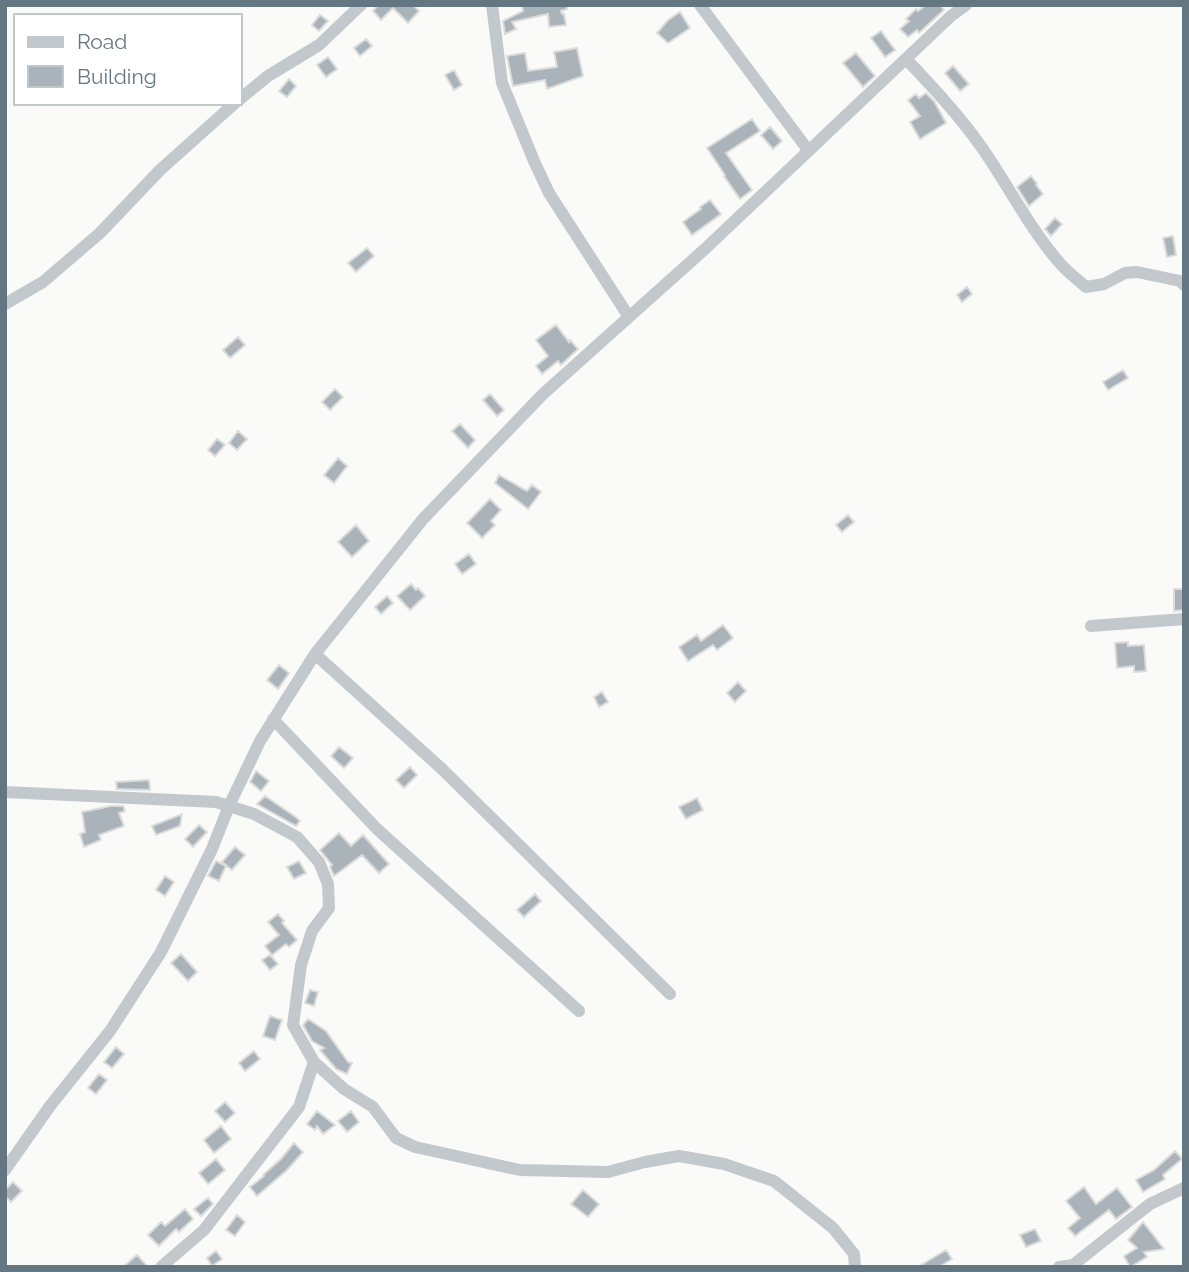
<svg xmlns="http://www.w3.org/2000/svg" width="1189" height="1272" font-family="Raleway,sans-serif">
<rect width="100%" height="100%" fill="#fafaf8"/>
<path fill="#aab3b9" stroke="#dcdcda" stroke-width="2" d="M 378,5 L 413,5 L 419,11 L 408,23 L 393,8 L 381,20 L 373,11 Z
M 522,5 L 567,5 L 567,9 L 561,11 L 562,14 L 564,14 L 566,25 L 549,27 L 548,14 L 512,22 L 516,29 L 505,34 L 503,21 L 523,11 Z
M 926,5 L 940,5 L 944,10 L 919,33 L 917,30 L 908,37 L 900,29 L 909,21 L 906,19 L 916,9 L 918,11 Z
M 680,12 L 690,28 L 668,43 L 657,33 L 668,20 Z
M 320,15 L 328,21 L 319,31 L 312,25 Z
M 881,31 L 895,50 L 885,57 L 871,38 Z
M 366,39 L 372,46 L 360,56 L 354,48 Z
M 577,48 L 583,76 L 547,89 L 545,80 L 513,86 L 507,56 L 525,53 L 528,71 L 557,67 L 554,52 Z
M 856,53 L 875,76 L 863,87 L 843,63 Z
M 328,57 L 337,69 L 326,77 L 317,65 Z
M 953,66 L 969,84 L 960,91 L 945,73 Z
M 454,70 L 462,85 L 454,90 L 445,75 Z
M 289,79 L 296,86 L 287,97 L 279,91 Z
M 926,93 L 934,101 L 946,123 L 920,139 L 910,122 L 920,116 L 908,100 L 916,94 L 919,98 Z
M 752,119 L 760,131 L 726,153 L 752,190 L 740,199 L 724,176 L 725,175 L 707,148 Z
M 770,127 L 782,141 L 773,149 L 761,135 Z
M 1031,176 L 1037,184 L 1036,185 L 1043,194 L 1029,206 L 1017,187 Z
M 710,200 L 721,214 L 692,235 L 683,222 L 701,209 L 700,207 Z
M 1055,218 L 1062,224 L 1051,236 L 1045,229 Z
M 1173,236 L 1176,255 L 1167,257 L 1163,238 Z
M 367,248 L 374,256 L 356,272 L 348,263 Z
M 967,287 L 972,294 L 962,302 L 957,295 Z
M 556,325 L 569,342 L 570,340 L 578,349 L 561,365 L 558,361 L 542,374 L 536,366 L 548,356 L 536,340 Z
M 238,337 L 245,345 L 230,358 L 223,350 Z
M 1123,370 L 1128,378 L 1108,390 L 1103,382 Z
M 335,389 L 343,397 L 330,410 L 322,402 Z
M 490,394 L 504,410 L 497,416 L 483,400 Z
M 460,424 L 475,440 L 468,448 L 452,431 Z
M 238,431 L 247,439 L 237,450 L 229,443 Z
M 217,439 L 225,445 L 215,456 L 208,450 Z
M 338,458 L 347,466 L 334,483 L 324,475 Z
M 499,475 L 527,491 L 532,485 L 541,492 L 528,509 L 495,483 Z
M 490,499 L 501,510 L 491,521 L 495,525 L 482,538 L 467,523 Z
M 848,515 L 854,522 L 842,532 L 836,525 Z
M 356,525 L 369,541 L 352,557 L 338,542 Z
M 469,554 L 476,564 L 462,574 L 455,564 Z
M 411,584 L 416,590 L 418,588 L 425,596 L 410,610 L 397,596 Z
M 1174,589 L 1184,589 L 1184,610 L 1174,611 Z
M 387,596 L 393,603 L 381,614 L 375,607 Z
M 723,625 L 733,638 L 717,650 L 713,645 L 688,661 L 679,647 L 697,635 L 701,641 Z
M 1128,642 L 1128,646 L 1144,645 L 1146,671 L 1134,672 L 1134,666 L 1117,668 L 1115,643 Z
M 279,665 L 289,673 L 278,689 L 267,680 Z
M 738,682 L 746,691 L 735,702 L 727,693 Z
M 602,692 L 608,702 L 599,707 L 594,697 Z
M 339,747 L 353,758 L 344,768 L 331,756 Z
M 410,767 L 417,775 L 404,788 L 396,780 Z
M 256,771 L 269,781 L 261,791 L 250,782 Z
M 149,780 L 150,790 L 117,789 L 116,782 Z
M 265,796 L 297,818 L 300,821 L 296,826 L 257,804 Z
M 697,798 L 703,810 L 686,819 L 679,807 Z
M 111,806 L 123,806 L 125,811 L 119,813 L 124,826 L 99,835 L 101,840 L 84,847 L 80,834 L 85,832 L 82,812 Z
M 182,814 L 180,826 L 156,835 L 152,826 Z
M 199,825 L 207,832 L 193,847 L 185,839 Z
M 339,833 L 351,846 L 363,835 L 389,864 L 379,873 L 362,855 L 334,876 L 330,867 L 332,865 L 320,850 Z
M 235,847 L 245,855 L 232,870 L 222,862 Z
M 216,861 L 226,866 L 219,881 L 208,876 Z
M 299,861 L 306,873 L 294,879 L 287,867 Z
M 165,876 L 174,882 L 165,896 L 156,890 Z
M 535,894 L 541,901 L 524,917 L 517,910 Z
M 278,914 L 284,921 L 282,923 L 297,940 L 289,947 L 286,944 L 272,955 L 265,946 L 279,935 L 268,922 Z
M 181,954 L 197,972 L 188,981 L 171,963 Z
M 270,955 L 278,964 L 270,970 L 262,960 Z
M 310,990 L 318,992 L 314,1006 L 305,1003 Z
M 270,1016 L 282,1020 L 275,1040 L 263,1036 Z
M 308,1019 L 326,1031 L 348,1062 L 352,1063 L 347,1074 L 336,1069 L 320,1050 L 324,1048 L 312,1041 L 303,1025 Z
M 116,1047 L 124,1054 L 112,1068 L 104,1062 Z
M 254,1051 L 260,1059 L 245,1071 L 239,1063 Z
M 99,1074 L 107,1080 L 96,1094 L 88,1088 Z
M 225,1102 L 235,1113 L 225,1122 L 215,1111 Z
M 317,1111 L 335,1125 L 323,1134 L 317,1126 L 315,1130 L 307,1124 Z
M 351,1111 L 359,1122 L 347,1132 L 338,1121 Z
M 221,1126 L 231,1139 L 214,1153 L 204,1140 Z
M 294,1143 L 303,1152 L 287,1170 L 257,1196 L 250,1187 L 264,1176 L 263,1175 L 281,1159 Z
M 1175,1151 L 1182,1159 L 1163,1175 L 1165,1179 L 1143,1192 L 1136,1180 L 1154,1170 Z
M 216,1159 L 225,1170 L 208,1184 L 199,1173 Z
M 13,1182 L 22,1191 L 11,1202 L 5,1196 L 5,1190 Z
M 1084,1187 L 1096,1204 L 1117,1188 L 1132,1207 L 1116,1219 L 1109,1210 L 1075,1236 L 1068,1228 L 1080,1218 L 1066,1201 Z
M 583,1190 L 599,1204 L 588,1217 L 571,1204 Z
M 208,1198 L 213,1204 L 201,1216 L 194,1209 Z
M 185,1209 L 193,1219 L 179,1232 L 176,1229 L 159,1246 L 148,1235 L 161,1222 L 165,1226 Z
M 237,1215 L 245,1222 L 235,1236 L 226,1230 Z
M 1143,1222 L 1164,1249 L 1144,1252 L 1147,1257 L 1130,1267 L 1124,1256 L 1137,1248 L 1128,1240 Z
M 1035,1229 L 1041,1241 L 1026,1247 L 1020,1235 Z
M 946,1250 L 952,1259 L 939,1267 L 918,1267 Z
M 216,1251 L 222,1259 L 212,1266 L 207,1258 Z
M 137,1255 L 148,1267 L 123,1267 Z"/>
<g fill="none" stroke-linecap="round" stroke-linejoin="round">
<path stroke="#c3c8cc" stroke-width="12" d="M 492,5 L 502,83 L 534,161 L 549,193 L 629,317
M 700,5 L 808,150
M 906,59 C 932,86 958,114 980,145 C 1007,183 1028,226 1058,261 C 1066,271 1076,278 1086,287 L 1104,284 L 1125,273 L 1137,272 L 1180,281 L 1184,285
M 240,99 L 268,76 L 319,45 L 361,5
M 5,304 L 43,282 L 100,233 L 160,170 L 235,103
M 1091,626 L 1184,619
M 315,654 L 442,769 L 670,994
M 273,719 L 377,829 L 579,1011
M 5,792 L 216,802 L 254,814 L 297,837 L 319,862 L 328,884 L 329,908 L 312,931 L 301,965 L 293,1025 L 314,1062 L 344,1089 L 373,1107 L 396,1138 L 415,1147 L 520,1170 L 608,1172 L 645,1162 L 679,1156 L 724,1164 L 774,1181 L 833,1228 L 854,1254 L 855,1267
M 5,1170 L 50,1106 L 110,1031 L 161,952 L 212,849 L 229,806 L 260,741 L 315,654 L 423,519 L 543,394 L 706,248 L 951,16 L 966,5
M 161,1267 L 204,1230 L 299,1107 L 314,1062
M 1059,1267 L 1073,1265 L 1150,1204 L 1184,1188"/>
</g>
<rect width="1189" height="1272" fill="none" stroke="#657683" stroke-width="14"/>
<rect x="14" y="14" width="228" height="91" fill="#ffffff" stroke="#c1c8cd" stroke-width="2"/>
<rect x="28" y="37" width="35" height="10" fill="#c3c8cc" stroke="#c1c8cd" stroke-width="2"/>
<text x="77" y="49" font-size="21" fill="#657683">Road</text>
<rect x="28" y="66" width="35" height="21" fill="#aab3b9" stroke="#c1c8cd" stroke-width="2"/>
<text x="77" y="84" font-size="21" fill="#657683">Building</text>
</svg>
